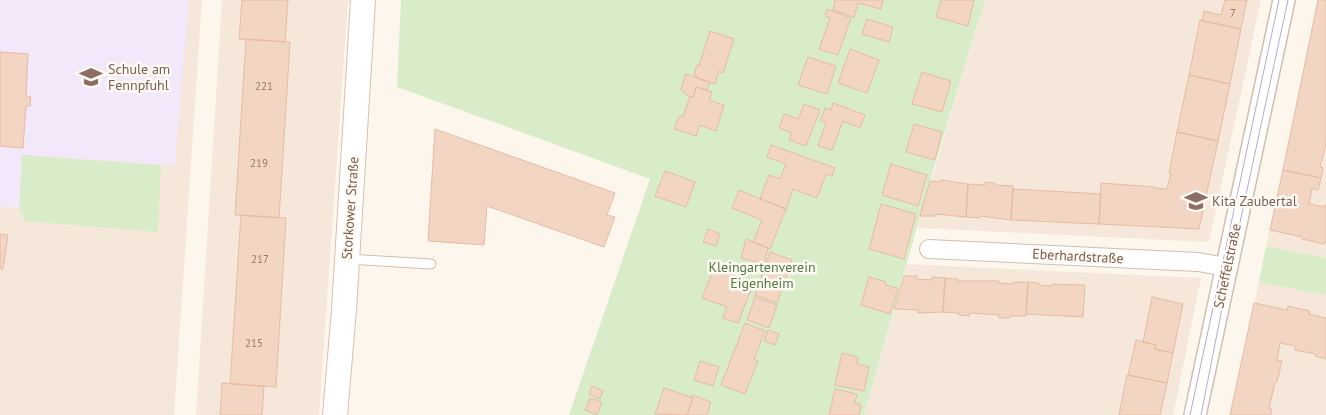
<svg xmlns="http://www.w3.org/2000/svg" width="1326" height="415" font-family="'PT Sans',sans-serif">
<rect width="100%" height="100%" fill="#fdf6ec"/>
<path fill="#f5e8da" d="M 0,0 L 202,0 L 174,415 L 0,415 Z
M 222,0 L 348,0 L 319,415 L 196,415 Z
M 985,0 L 1261,0 L 1209,242 L 917,228 Z
M 1319,0 L 1326,0 L 1326,258 L 1266,246 Z
M 907,264 L 1201,278 L 1173,415 L 864,415 Z
M 1259,282 L 1326,295 L 1326,415 L 1231,415 Z"/>
<path fill="#f3e8fa" d="M 0,0 L 189,0 L 175,166 L 23,155 L 19,208 L 0,207 Z"/>
<path fill="#d8ecc9" d="M 401,0 L 985,0 L 930,181 L 864,415 L 569,415 L 650,179 L 397,87 Z
M 22,155 L 161,165 L 158,232 L 25,221 L 19,208 Z
M 1266,246 L 1326,258 L 1326,295 L 1259,282 Z"/>
<path fill="#f3d5c3" stroke="#e6bba3" d="M 242,0 L 288,0 L 285,42 L 239,39 Z
M 835,0 L 883,0 L 881,9 L 858,3 L 854,17 L 833,10 Z
M 941,0 L 974,0 L 968,26 L 936,17 Z
M 1225,0 L 1247,0 L 1241,29 L 1202,21 L 1204,11 L 1221,15 Z
M 1318,0 L 1326,0 L 1326,143 L 1320,167 L 1323,168 L 1321,178 L 1283,170 Z
M 827,9 L 851,18 L 838,55 L 819,49 L 830,18 L 825,16 Z
M 867,19 L 893,27 L 889,42 L 862,34 Z
M 1200,20 L 1241,29 L 1230,84 L 1189,75 Z
M 710,31 L 734,39 L 723,73 L 719,71 L 715,84 L 696,78 L 696,75 L 694,74 L 697,65 L 701,66 L 699,65 Z
M 246,39 L 290,42 L 279,218 L 235,215 Z
M 850,49 L 879,60 L 867,93 L 838,83 Z
M 0,52 L 28,54 L 26,96 L 31,97 L 30,106 L 26,106 L 23,148 L 0,146 Z
M 808,57 L 836,66 L 827,94 L 798,85 Z
M 922,72 L 951,81 L 942,112 L 912,104 Z
M 686,74 L 710,82 L 707,90 L 696,87 L 693,97 L 690,96 L 690,97 L 681,90 Z
M 1189,75 L 1230,84 L 1218,141 L 1177,132 Z
M 696,87 L 712,92 L 709,100 L 724,105 L 716,131 L 700,125 L 696,136 L 674,129 L 679,116 L 683,117 L 690,96 L 693,97 Z
M 833,103 L 865,115 L 860,128 L 843,121 L 832,150 L 818,146 L 826,123 L 820,121 L 825,108 L 831,110 Z
M 804,104 L 820,110 L 806,146 L 789,140 L 792,133 L 779,128 L 784,114 L 798,119 Z
M 914,124 L 942,132 L 935,160 L 906,152 Z
M 435,129 L 615,193 L 607,215 L 615,217 L 604,247 L 487,206 L 484,245 L 428,241 Z
M 1177,132 L 1218,141 L 1199,229 L 1099,224 L 1101,183 L 1154,187 L 1154,188 L 1167,189 L 1171,174 L 1169,173 Z
M 771,145 L 835,168 L 832,176 L 826,174 L 817,198 L 793,189 L 786,209 L 760,199 L 769,175 L 780,179 L 786,164 L 767,157 Z
M 891,164 L 927,175 L 918,206 L 882,195 Z
M 1283,170 L 1321,178 L 1318,190 L 1312,188 L 1309,204 L 1325,207 L 1326,204 L 1326,242 L 1324,242 L 1324,244 L 1302,239 L 1302,237 L 1270,230 Z
M 665,171 L 695,182 L 686,207 L 655,196 Z
M 941,180 L 968,184 L 966,217 L 936,214 L 936,216 L 920,216 L 930,181 L 941,182 Z
M 985,182 L 995,183 L 995,185 L 1013,186 L 1011,220 L 980,216 L 980,218 L 966,217 L 968,184 L 985,185 Z
M 1013,189 L 1101,194 L 1099,224 L 1011,220 Z
M 739,190 L 786,209 L 770,249 L 753,242 L 762,220 L 732,208 Z
M 881,204 L 916,214 L 904,259 L 869,249 Z
M 241,215 L 286,218 L 276,387 L 230,384 Z
M 708,229 L 720,234 L 716,246 L 703,242 Z
M 0,234 L 8,235 L 3,269 L 0,269 Z
M 746,239 L 768,248 L 764,264 L 741,258 Z
M 770,252 L 792,260 L 777,303 L 755,295 Z
M 714,268 L 745,280 L 744,284 L 752,287 L 738,323 L 723,318 L 727,307 L 702,298 Z
M 904,276 L 917,276 L 917,279 L 932,280 L 932,277 L 945,278 L 943,312 L 918,313 L 919,310 L 894,309 Z
M 869,277 L 886,282 L 885,285 L 898,288 L 890,314 L 861,305 Z
M 945,278 L 958,279 L 958,281 L 999,281 L 999,283 L 1013,284 L 1014,282 L 1028,282 L 1026,316 L 1010,316 L 1010,318 L 999,318 L 999,315 L 969,313 L 969,316 L 959,315 L 959,313 L 943,312 Z
M 1028,282 L 1039,283 L 1039,285 L 1051,286 L 1052,284 L 1085,285 L 1083,317 L 1026,314 Z
M 755,297 L 777,305 L 769,328 L 747,320 Z
M 1152,297 L 1183,304 L 1173,353 L 1154,349 L 1156,345 L 1143,342 Z
M 1254,303 L 1287,310 L 1288,306 L 1310,311 L 1309,314 L 1326,318 L 1326,359 L 1315,356 L 1316,354 L 1295,350 L 1295,346 L 1280,343 L 1277,360 L 1282,361 L 1277,382 L 1275,382 L 1269,409 L 1272,409 L 1271,415 L 1230,415 Z
M 745,323 L 765,331 L 754,359 L 758,361 L 745,394 L 721,385 Z
M 768,330 L 779,334 L 775,345 L 764,341 Z
M 1136,340 L 1156,345 L 1154,349 L 1173,353 L 1167,383 L 1128,375 Z
M 842,353 L 858,357 L 857,364 L 869,367 L 864,391 L 835,385 Z
M 700,361 L 719,367 L 713,386 L 694,380 Z
M 1127,375 L 1167,383 L 1160,415 L 1119,415 Z
M 222,383 L 264,386 L 262,415 L 220,415 Z
M 592,386 L 603,391 L 600,399 L 589,394 Z
M 664,388 L 693,398 L 687,415 L 655,414 Z
M 835,389 L 857,394 L 855,403 L 861,405 L 859,415 L 829,415 Z
M 692,395 L 711,402 L 707,415 L 687,415 L 693,398 L 691,398 Z
M 590,398 L 602,402 L 597,415 L 585,410 Z"/>
<g fill="none" stroke-linecap="round" stroke-linejoin="round">
<defs>
<path id="service" d="M 347,259 L 431,264"/>
<path id="minor" d="M 929,249 L 1198,262 L 1226,267"/>
<path id="tertiary" d="M 1195,415 L 1284,0"/>
<path id="secondary" d="M 335,415 L 344,310 L 363,0"/>
</defs>
<use href="#service" stroke="#d1beb0" stroke-width="11"/>
<use href="#minor" stroke="#d1beb0" stroke-width="20"/>
<use href="#tertiary" stroke="#d1beb0" stroke-width="24"/>
<use href="#secondary" stroke="#d6c0b0" stroke-width="26"/>
<use href="#service" stroke="#fff" stroke-width="9"/>
<use href="#minor" stroke="#fff" stroke-width="18"/>
<use href="#tertiary" stroke="#fff" stroke-width="21"/>
<use href="#secondary" stroke="#fff" stroke-width="24"/>
<path stroke="#b9a8c9" stroke-width="1" d="M 1190,415 L 1279,0
M 1201,415 L 1228,278 L 1288,0"/>
</g>
<defs>
<symbol id="school-bare" viewBox="-9 -9 18 18"><path d="M0-5L7-2L0 1L-7-2ZM-4 1L0 2.5L4 1V4Q0 6-4 4Z" fill="#8d6e63" stroke="#fffaf3" stroke-width="2.5" paint-order="stroke"/></symbol>
</defs>
<g fill-rule="evenodd">
<use href="#school-bare" x="75" y="61" width="32" height="32"/>
<use href="#school-bare" x="1180" y="185" width="32" height="32"/>
</g>
<g text-anchor="middle" stroke-width="5" stroke-linejoin="round" paint-order="stroke">
<g font-size="11" fill="#987a6a">
<text x="1233" y="17">7</text>
<text x="264" y="90">221</text>
<text x="259" y="167">219</text>
<text x="260" y="263">217</text>
<text x="254" y="347">215</text>
</g>
<g font-size="14" fill="#785e54" stroke="#fffaf3" text-anchor="start">
<text x="108" y="74">Schule am<tspan x="108" dy="16">Fennpfuhl</tspan></text>
<text x="1212" y="206">Kita Zaubertal</text>
</g>
<g font-size="14" fill="#7a5c4d" stroke="#fffaf3">
<text transform="translate(350 208) rotate(-86)" y="5">Storkower Straße</text>
<text transform="translate(1078 256) rotate(3)" y="5">Eberhardstraße</text>
<text transform="translate(1227 266) rotate(-78)" y="5">Scheffelstraße</text>
</g>
<g font-size="14" fill="#537a41" stroke="#fffaf3">
<text x="762" y="272">Kleingartenverein<tspan x="762" dy="16">Eigenheim</tspan></text>
</g>
</g>
</svg>
